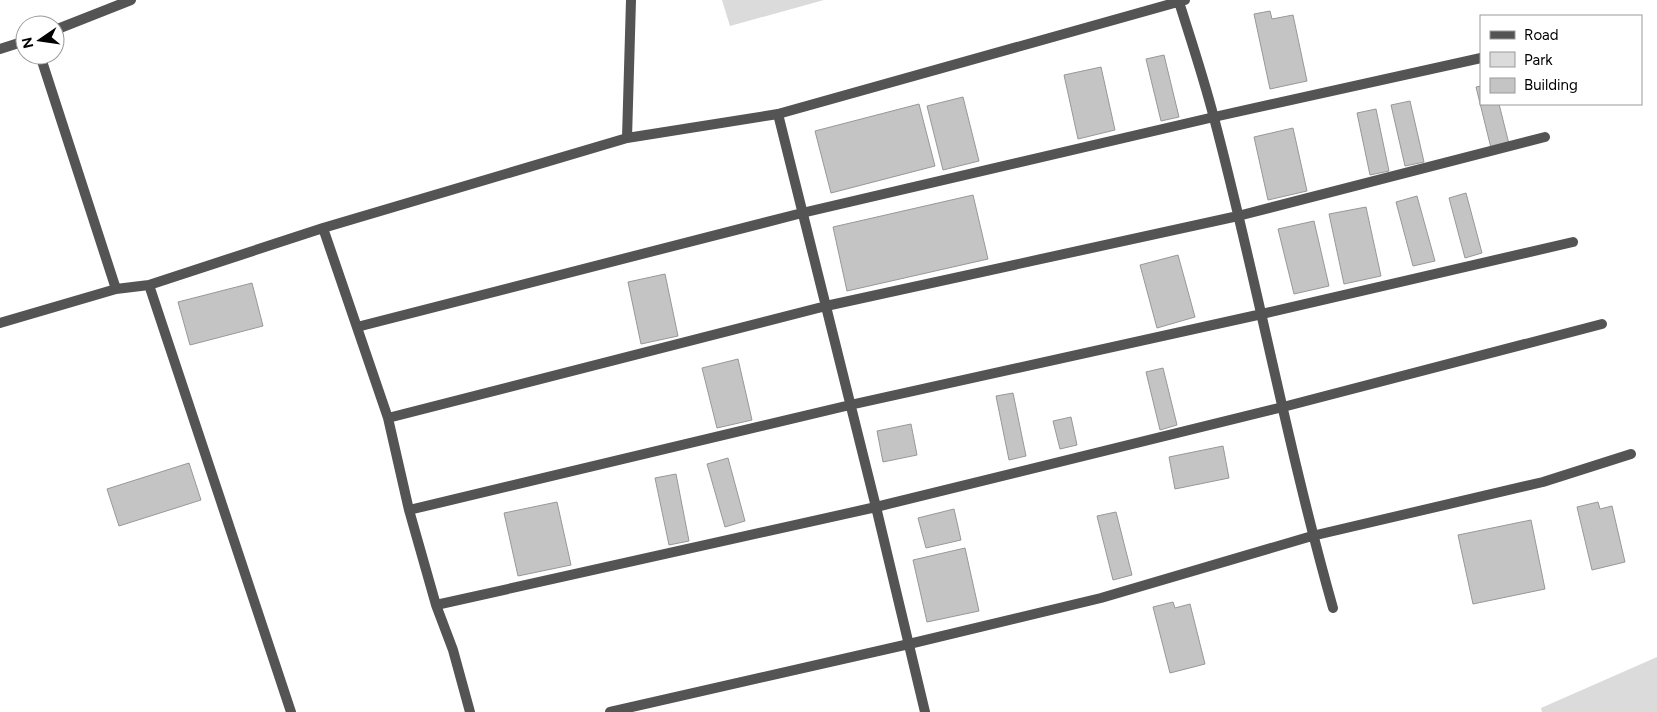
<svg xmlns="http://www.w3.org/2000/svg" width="1657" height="712" font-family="Figtree,sans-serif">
<rect width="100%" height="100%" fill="#fff"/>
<path fill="#dbdbdb" d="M 722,0 L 824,0 L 730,26 Z
M 1657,657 L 1657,712 L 1542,712 L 1541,708 Z"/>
<path fill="#c4c4c4" stroke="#989898" d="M 1270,11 L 1272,19 L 1293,15 L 1307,81 L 1270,89 L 1254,14 Z
M 1164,55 L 1179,117 L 1161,121 L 1146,59 Z
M 1101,67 L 1115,130 L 1078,139 L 1064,75 Z
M 1481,86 L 1481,104 L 1499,104 L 1509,144 L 1491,148 L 1476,87 Z
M 963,97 L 979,161 L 943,170 L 927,106 Z
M 1410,101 L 1424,162 L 1405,166 L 1391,105 Z
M 919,104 L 935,166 L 831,193 L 815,131 Z
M 1376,109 L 1389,171 L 1370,175 L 1357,113 Z
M 1293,128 L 1307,191 L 1268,200 L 1254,137 Z
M 1466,193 L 1482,253 L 1465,258 L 1449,198 Z
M 973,195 L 988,259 L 847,291 L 833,227 Z
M 1417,196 L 1435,261 L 1413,266 L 1396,202 Z
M 1366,207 L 1381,276 L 1344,284 L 1329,214 Z
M 1314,221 L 1329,286 L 1294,294 L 1278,229 Z
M 1178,255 L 1195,317 L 1157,328 L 1140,265 Z
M 665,274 L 678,336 L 641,344 L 628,282 Z
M 252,283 L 263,326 L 190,345 L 178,302 Z
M 738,359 L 752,420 L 717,428 L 702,368 Z
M 1163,368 L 1177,425 L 1160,430 L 1146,372 Z
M 1013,393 L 1026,456 L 1009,460 L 996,396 Z
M 1071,417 L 1077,445 L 1060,449 L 1053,421 Z
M 911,424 L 917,455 L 883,462 L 877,431 Z
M 1223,446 L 1229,478 L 1175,489 L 1169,457 Z
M 728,458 L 745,521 L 725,527 L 707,464 Z
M 189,463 L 201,500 L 119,526 L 107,489 Z
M 676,474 L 689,541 L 669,545 L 655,478 Z
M 557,502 L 571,565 L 518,576 L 504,513 Z
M 1598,502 L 1600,509 L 1612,506 L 1625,562 L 1592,570 L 1577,507 Z
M 954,509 L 961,540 L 926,548 L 918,518 Z
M 1116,512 L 1132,575 L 1113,580 L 1097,516 Z
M 1531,520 L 1545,589 L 1473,604 L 1458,535 Z
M 965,548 L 979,611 L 927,622 L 913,560 Z
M 1173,602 L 1175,608 L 1190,604 L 1205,664 L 1170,673 L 1153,607 Z"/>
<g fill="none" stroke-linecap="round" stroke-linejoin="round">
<path stroke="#545454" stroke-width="10" d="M 1179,2 C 1191,40 1204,79 1214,118 C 1257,280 1287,446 1333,608
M 55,30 L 131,0
M 0,49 L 25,41
M 40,55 L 116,289
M 778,114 L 876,507 L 925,712
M 627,138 L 631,0
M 323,228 L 388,418 L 409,510 L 436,605 L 453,650 L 470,712
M 149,285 L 291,712
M 0,323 L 116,289 L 149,285 L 323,228 L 627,138 L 778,114 L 1185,0
M 357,327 L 802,213 L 1214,117 L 1481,58
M 388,418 L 826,306 L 1238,216 L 1545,137
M 409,510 L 850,405 L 1262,314 L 1573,242
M 436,605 L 876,507 L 1283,407 L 1602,324
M 610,712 L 909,644 L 1101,598 L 1312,536 L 1543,482 L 1631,454"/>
</g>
<rect x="1480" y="15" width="162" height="90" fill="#ffffff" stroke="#999999"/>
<rect x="1490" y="31" width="25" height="8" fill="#545454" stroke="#999999"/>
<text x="1524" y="40" font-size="15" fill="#000000">Road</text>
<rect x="1490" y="52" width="25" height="15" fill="#dbdbdb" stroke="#999999"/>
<text x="1524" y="65" font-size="15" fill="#000000">Park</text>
<rect x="1490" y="78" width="25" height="15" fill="#c4c4c4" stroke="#999999"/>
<text x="1524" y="90" font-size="15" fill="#000000">Building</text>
<g transform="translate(40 40) rotate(257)"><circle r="24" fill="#ffffff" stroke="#999999"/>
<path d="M0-4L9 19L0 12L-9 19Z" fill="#000000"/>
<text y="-8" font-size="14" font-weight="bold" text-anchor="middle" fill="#000000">N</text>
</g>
</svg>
